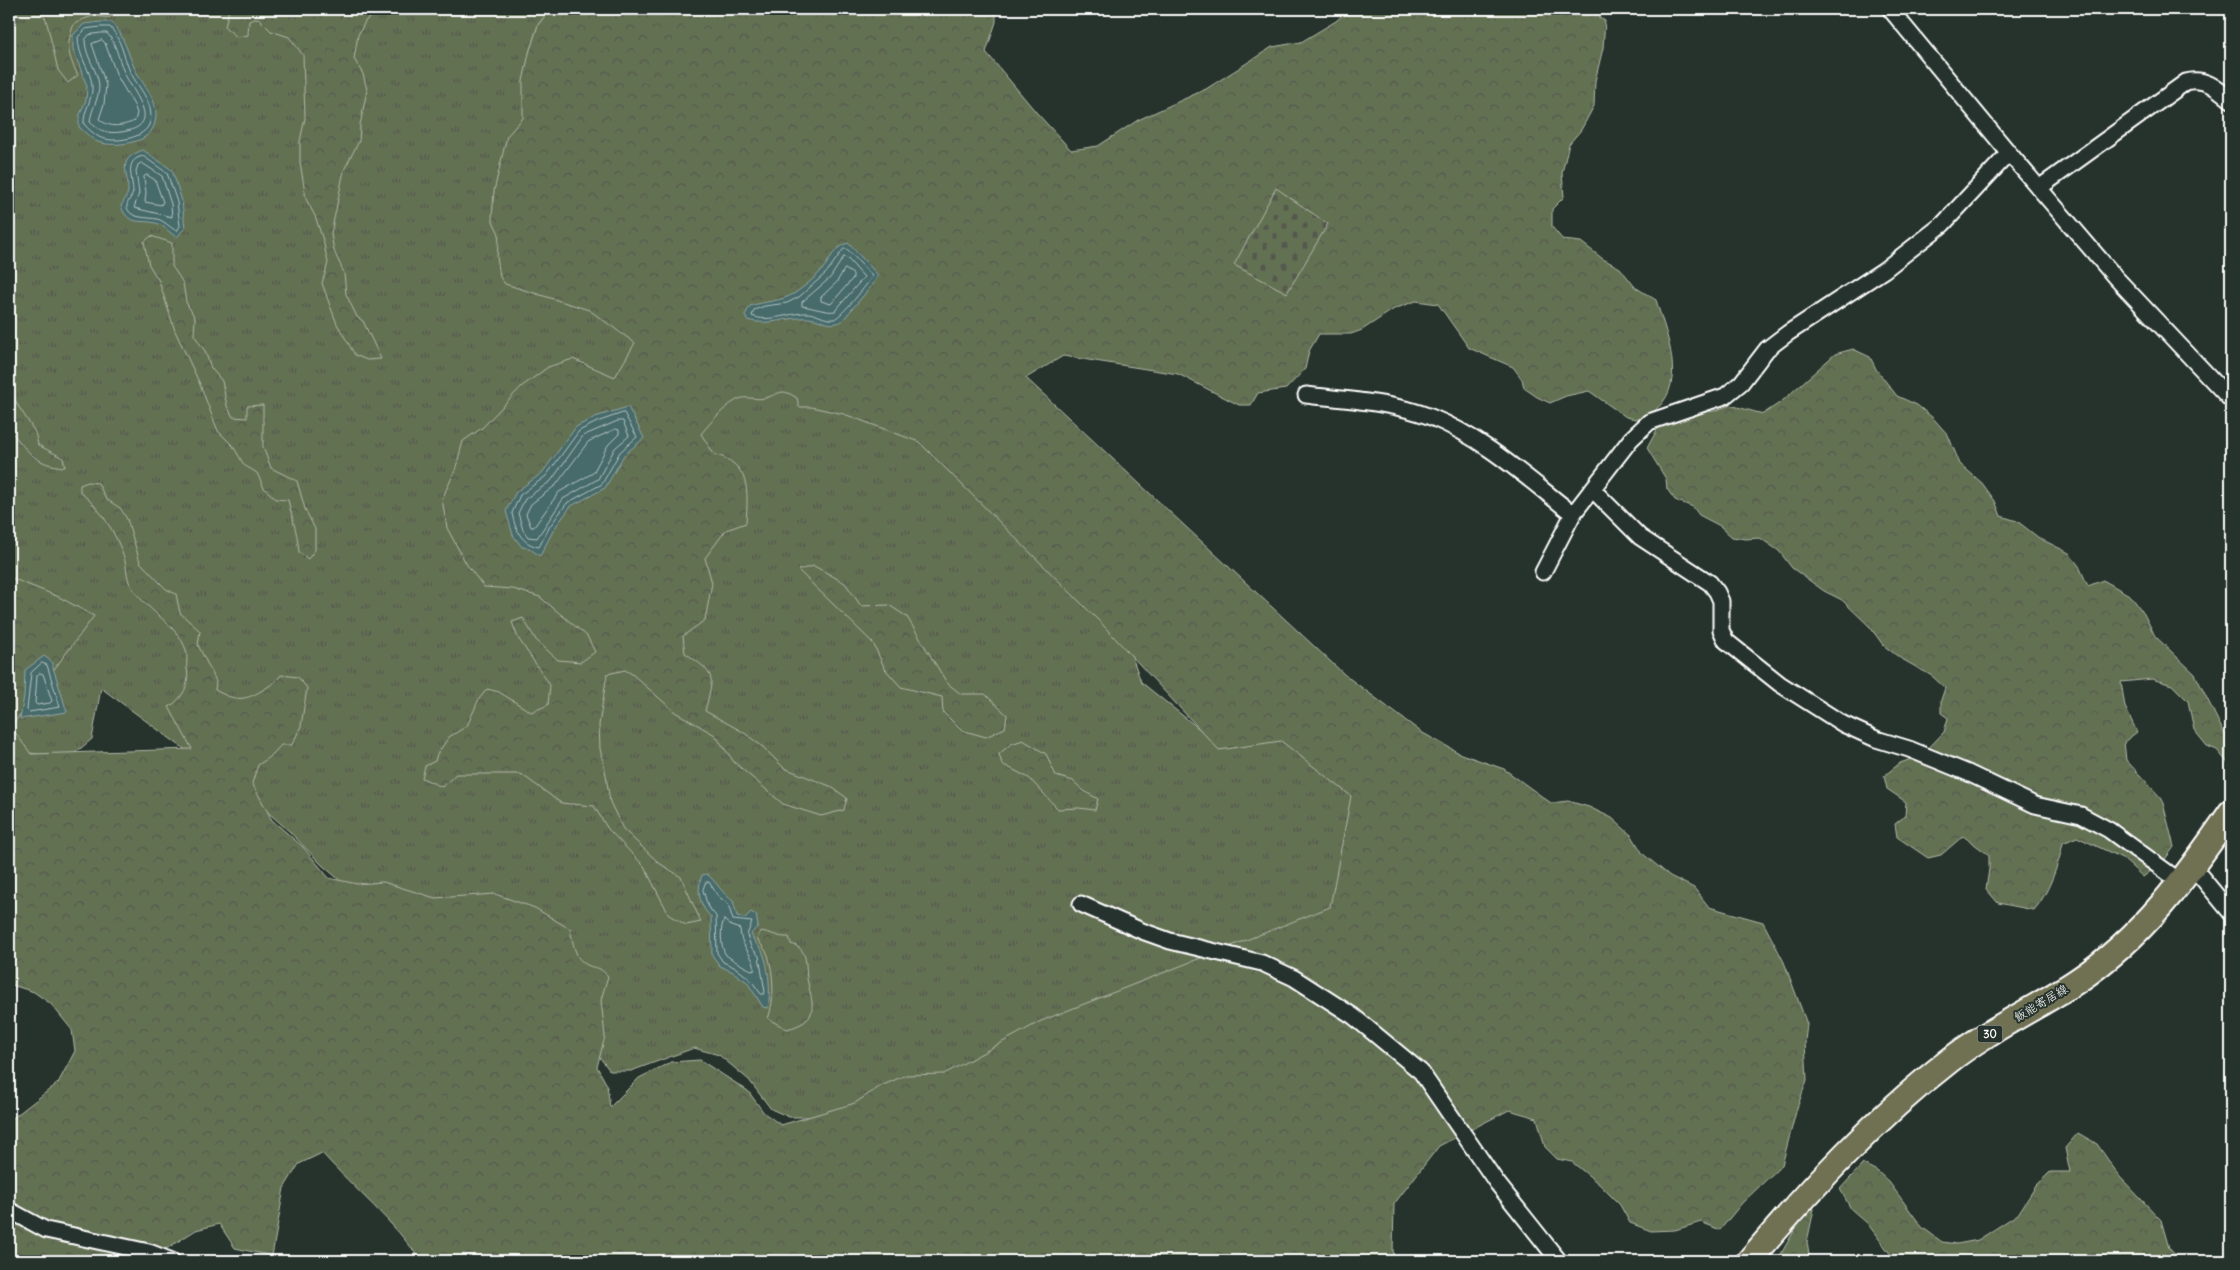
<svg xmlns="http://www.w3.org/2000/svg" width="2240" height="1270" font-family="Delius,'Klee One',sans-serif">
<defs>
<pattern id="grass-tufts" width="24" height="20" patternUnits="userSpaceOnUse" patternTransform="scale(1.25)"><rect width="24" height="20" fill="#647152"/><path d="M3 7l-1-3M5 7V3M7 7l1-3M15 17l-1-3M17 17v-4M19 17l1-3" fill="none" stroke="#54594e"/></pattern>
<pattern id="forest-crowns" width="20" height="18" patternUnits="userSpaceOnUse" patternTransform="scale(1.25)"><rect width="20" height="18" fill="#647152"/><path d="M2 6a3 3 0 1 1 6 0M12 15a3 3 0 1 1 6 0" fill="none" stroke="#54594e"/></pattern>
<pattern id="cemetery-stones" width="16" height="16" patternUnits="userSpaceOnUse" patternTransform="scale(1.25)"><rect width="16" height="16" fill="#647152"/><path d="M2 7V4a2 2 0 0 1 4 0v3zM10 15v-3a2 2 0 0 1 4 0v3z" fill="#54594e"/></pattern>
</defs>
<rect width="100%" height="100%" fill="#26332d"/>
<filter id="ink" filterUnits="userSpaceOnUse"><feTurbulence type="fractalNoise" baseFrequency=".02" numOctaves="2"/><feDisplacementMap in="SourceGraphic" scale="10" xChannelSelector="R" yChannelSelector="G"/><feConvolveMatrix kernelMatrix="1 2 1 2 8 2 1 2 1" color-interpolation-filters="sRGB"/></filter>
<g filter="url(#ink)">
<path fill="url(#grass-tufts)" stroke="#b2b8a8" d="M 9,9 L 550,9 L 538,25 L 529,53 L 793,346 L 1101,568 L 1141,682 L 1213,740 L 1270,683 L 1390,774 L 1335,925 L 913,1089 L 809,1117 L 789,1117 L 771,1109 L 749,1080 L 719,1055 L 694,1048 L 631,1071 L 610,1071 L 595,1051 L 377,912 L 322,865 L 289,831 L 254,800 L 101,688 L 92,739 L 70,757 L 29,753 L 9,728 Z"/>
<path fill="url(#forest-crowns)" stroke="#b2b8a8" d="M 38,9 L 120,9 C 109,24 104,14 90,17 C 85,18 79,22 74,24 C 66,44 67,55 78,75 L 68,83 L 58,70 L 46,19 Z
M 229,9 L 386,9 L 366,20 L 358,35 L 354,59 L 363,74 L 367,90 L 360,125 L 359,141 L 344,170 L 331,234 L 334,251 L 344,273 L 346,294 L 357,317 L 363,321 L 381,359 L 367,360 L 355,355 L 337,324 L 329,303 L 322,283 L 328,263 L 323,240 L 315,216 L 306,199 L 300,162 L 300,141 L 305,118 L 303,55 L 289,37 L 271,31 L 258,18 L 249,21 L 248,35 L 237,37 L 225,27 Z
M 550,9 L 996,9 L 996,22 L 986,52 L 1036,112 L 1071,150 L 1098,146 L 1138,120 L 1206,89 L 1272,47 L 1301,42 L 1336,21 L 1349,9 L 1587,9 L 1605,21 L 1603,48 L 1595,81 L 1594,106 L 1581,130 L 1569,144 L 1562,173 L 1564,197 L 1552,209 L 1552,227 L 1563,240 L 1581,242 L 1603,259 L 1620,268 L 1635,287 L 1656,300 C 1665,330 1684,374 1663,402 C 1658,409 1648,415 1641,420 L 1626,417 L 1589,391 L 1566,396 L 1550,403 L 1537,397 L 1524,388 L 1522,379 L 1513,367 L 1469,348 L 1438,304 L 1416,301 L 1394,309 L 1362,330 L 1351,334 L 1319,334 L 1309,351 L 1305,369 L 1286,389 L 1258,393 L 1251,405 L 1239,405 L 1178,374 L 1063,356 L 1026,378 L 1345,675 L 1421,732 L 1461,754 L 1504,769 L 1551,803 L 1568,801 L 1589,807 L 1612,818 L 1632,836 L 1643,854 L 1670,876 L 1694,888 L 1709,907 L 1763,922 L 1784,962 L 1807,1024 L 1805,1041 L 1807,1080 L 1797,1108 L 1782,1165 L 1742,1203 L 1720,1230 L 1701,1222 L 1675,1230 L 1651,1231 L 1630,1223 L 1620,1205 L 1599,1184 L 1572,1162 L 1557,1159 L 1545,1147 L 1537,1118 L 1509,1110 L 1439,1146 L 1394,1204 L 1393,1251 L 1395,1261 L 421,1261 C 394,1221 354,1189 322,1153 L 299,1164 L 284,1188 L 272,1256 L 235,1248 L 219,1224 L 196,1230 L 166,1249 L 122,1243 L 138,1261 L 9,1261 L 9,1121 L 58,1083 L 75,1051 L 72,1030 L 51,1004 L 34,992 L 9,984 L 9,577 L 59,597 L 94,616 L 11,727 L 31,754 L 192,749 L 169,707 C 183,698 190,685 187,669 C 186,662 188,656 186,650 C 177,623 144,610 130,584 C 126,576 127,566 124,558 C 116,532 100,508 80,492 L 80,485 L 88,482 L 98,483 L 106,499 L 120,508 L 127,519 L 140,562 L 166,589 L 176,594 L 180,613 L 200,631 L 198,645 L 216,681 L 215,690 C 237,702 245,701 266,688 C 272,684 277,681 281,675 L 298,677 L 307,688 L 301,726 L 292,745 L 281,745 L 270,757 L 258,765 L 252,783 L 272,820 L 303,847 L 329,878 L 357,884 L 383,882 L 435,898 L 495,894 L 535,908 L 570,929 C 573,941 574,959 587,965 C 598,970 596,964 608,976 L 601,1000 L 605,1036 L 597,1067 L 607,1085 L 610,1107 L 639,1078 L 671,1062 L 700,1060 L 748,1091 L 764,1113 L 781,1125 L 855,1103 L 881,1086 L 906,1075 L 944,1074 L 1041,1021 L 1330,907 L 1351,796 L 1281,741 L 1219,750 L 1101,623 L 919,442 L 844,414 L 811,407 L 799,407 L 797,398 C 780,387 781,394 765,398 C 758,400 749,397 742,398 C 729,401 709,424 701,434 L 714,454 C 751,465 748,490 746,523 L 726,530 L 705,558 L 712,583 L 705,620 L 683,636 L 685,653 C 717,675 714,675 705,711 L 743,732 L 763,747 L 784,768 L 830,786 L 847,798 L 844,810 L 821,816 L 783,804 L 734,762 L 715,735 L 675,712 L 632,674 L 625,670 L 607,674 L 599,725 L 600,749 L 606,775 L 610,802 L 623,829 L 659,863 L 681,877 L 701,922 L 686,925 L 669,915 L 644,866 L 608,829 L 594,806 L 561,803 L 521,774 L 456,774 L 442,787 L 422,778 L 425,766 L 435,761 L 437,754 L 449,737 L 467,726 L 479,699 L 487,689 L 499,692 L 531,712 L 548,705 L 550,685 L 518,638 L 512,622 L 523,618 L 536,640 L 558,660 L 581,662 L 595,652 L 587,636 L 540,597 L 513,589 L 484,587 L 467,565 L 447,528 L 442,499 L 455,471 L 463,441 L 482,428 L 521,387 L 548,367 L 573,359 L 615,377 L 635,343 L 589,310 L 505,284 L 500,277 L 497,257 L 499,234 L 492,219 L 494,191 L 507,136 L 523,118 L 523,81 L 529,53 L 538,25 Z
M 151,236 L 172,243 L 172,266 L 183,283 L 186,302 L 195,318 L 194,335 L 205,351 L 211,368 L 222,381 L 227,406 L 233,417 L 247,418 L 247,406 L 263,405 L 263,447 L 271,468 L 297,481 L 305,509 L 315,529 L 315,550 L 308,559 L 299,552 L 297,536 L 288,500 L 276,499 L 264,488 L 257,473 L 244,465 L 233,446 L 218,431 L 199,382 L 175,331 L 159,281 L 149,265 L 144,242 Z
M 9,346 L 13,373 L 12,392 L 17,404 L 35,432 L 38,445 L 63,458 L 65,467 C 34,465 27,450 9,429 Z
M 1853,349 L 1870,357 L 1876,369 L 1897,396 L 1917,405 L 1933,418 L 1948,435 L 1960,464 L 1982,483 L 1995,501 L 2001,516 L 2017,521 L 2039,538 L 2069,553 L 2079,566 L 2088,586 L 2103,580 L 2131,596 L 2144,614 L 2155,636 L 2195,674 L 2223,731 L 2231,743 L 2231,767 L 2217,750 L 2207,746 L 2194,730 L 2188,701 L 2172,685 L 2152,679 L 2121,682 L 2125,707 L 2137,732 L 2124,742 L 2126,760 L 2162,799 L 2174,847 L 2163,862 L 2143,877 L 2122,858 L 2077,837 L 2063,843 C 2059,864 2048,895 2034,910 L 1998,903 L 1986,889 L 1989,869 L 1989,855 L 1963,836 L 1941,855 L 1928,858 L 1897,837 L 1895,824 L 1905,816 L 1906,802 L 1887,789 L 1884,776 L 1900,763 L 1922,755 L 1944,732 L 1948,718 L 1941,713 L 1941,700 L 1945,688 L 1932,676 L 1900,658 L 1883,645 L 1870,627 L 1842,600 L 1824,591 L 1792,568 L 1779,551 L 1760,538 L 1746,539 L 1732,537 L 1720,526 L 1699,515 L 1693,507 L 1675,500 L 1667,489 L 1666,479 L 1647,448 L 1658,428 L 1672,420 L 1690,414 L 1714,411 L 1730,405 L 1763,414 L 1781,402 L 1835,354 Z
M 814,566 L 845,583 L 861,606 L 889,605 L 907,617 L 947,683 L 961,694 L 985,694 L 1007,715 L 1005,728 L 986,737 L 961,730 L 943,712 L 942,697 L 901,687 L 885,669 L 873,643 L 798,570 Z
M 1023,740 L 1046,754 L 1056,776 L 1073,781 L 1084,791 L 1098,799 L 1095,810 L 1079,808 L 1058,809 L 1029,778 L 1002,764 L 999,754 L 1011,744 Z
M 760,931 C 771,932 778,938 789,937 L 791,944 C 811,949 804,969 808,983 C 814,1008 818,1021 787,1029 L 768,1019 C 775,999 774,976 768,955 C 766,950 760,944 757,939 Z
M 2078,1133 L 2097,1144 L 2120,1177 L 2161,1220 L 2169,1248 L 2180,1261 L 1887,1261 L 1891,1255 L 1867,1223 L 1851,1209 L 1840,1189 L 1863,1164 L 1877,1171 L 1889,1182 L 1922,1227 L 1942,1242 L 1957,1244 L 1978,1240 L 2018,1214 L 2036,1186 L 2050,1172 L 2070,1172 L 2065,1148 Z
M 1812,1205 L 1814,1209 L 1807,1242 L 1810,1261 L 1777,1261 L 1799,1222 Z"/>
<path fill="url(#cemetery-stones)" stroke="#b2b8a8" d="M 1276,188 L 1328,224 L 1287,293 L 1234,265 Z"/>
<path fill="#466b6b" stroke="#90a6a6" d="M 101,22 L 112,22 C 124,36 127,51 134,67 C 140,82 155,95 156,112 C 156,121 154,131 146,136 C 137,144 109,147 98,142 C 91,139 85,132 79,127 L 79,117 L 86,100 L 87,86 L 73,49 L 73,35 L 84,24 Z
M 143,150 L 172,170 L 182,201 L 185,228 L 177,237 C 170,234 167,228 161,225 C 144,217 129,229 121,206 C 123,202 127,196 128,192 C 129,171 115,160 143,150 Z
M 848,243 L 878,275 L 874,283 L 842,321 C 828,328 822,319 808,318 C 786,316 771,327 747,320 L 745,315 L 750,306 C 765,301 781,302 795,293 C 804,287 814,279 822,270 C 831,260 833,247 848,243 Z
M 628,407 L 644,438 L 624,455 L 605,488 L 571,506 L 554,529 L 540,556 L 529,548 L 522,547 L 513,535 L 506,511 L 516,492 L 542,473 L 576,427 L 595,417 Z
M 44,656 L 51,661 L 67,712 L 20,719 L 24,696 L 25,670 Z
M 707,874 C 717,883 722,893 733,901 L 737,916 L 745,918 L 751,912 L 756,915 L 758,926 L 751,934 C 755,945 760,946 763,953 C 769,967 771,994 768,1008 L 763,1007 L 747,982 L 733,972 L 720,966 L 712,955 L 711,917 C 698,904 697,890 702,875 Z"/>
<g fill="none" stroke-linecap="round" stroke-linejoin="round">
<path stroke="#b5c4c4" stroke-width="1" d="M 101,27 L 110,27 C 121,39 123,54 129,69 C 136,86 155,102 150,122 C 146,139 113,144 99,137 C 94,134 88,129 84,124 C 83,111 93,100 92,86 C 91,69 78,58 78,37 L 86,29 Z
M 101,33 L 107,33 C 117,44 118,59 124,72 C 133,94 166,126 121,132 C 108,134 99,131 90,122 C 91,109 99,100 99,86 C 98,70 85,57 85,40 L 89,35 Z
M 102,40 L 105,43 L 117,76 L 134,105 L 137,113 L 135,121 C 122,126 110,129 99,119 L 104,104 L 106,85 L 92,44 Z
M 143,156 L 167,173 L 177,202 L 180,226 L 177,231 C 170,228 165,221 157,219 C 148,217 133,219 128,210 C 124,204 132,198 133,192 C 133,178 123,160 143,156 Z
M 142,163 L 162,176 L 171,204 L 172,217 L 134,208 L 139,193 L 136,171 L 138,165 Z
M 147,175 L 155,180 L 163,202 L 161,205 L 145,202 L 146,192 L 144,177 Z
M 844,249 L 847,249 L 872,276 C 869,283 841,317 834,319 C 825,321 815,312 805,313 C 788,313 768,323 752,316 L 754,310 L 765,306 L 787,303 L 799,297 L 826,273 Z
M 844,257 L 847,258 L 864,277 L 835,311 C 829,313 811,307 802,306 L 802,302 L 830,278 Z
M 845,269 L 853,274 L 853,278 L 831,304 L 821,301 L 821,297 L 836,283 Z
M 624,413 L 637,437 L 620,452 L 602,484 L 567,503 L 550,526 L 539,547 C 521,544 515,529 512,513 L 520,495 L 546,476 L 579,431 L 597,422 Z
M 618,421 L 623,421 L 629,436 L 615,448 L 598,479 L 563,499 L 537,538 L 528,537 L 523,530 L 518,513 L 525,499 L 551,481 L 583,436 Z
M 616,429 L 619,430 L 619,434 L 608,445 L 593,473 L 559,492 L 534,527 L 531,527 L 526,514 L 531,504 L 556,485 L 588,442 Z
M 42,663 L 47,665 L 60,707 L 29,712 L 27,710 L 31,673 Z
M 40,673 L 43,674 L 52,701 L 50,703 L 37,705 L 35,703 L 37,676 Z
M 706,882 L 709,882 L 718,896 L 728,904 L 733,920 L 752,922 L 747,935 L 751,947 L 759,956 L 765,992 L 764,994 L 761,994 L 750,979 L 736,968 L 723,962 L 717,953 L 716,916 L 708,907 L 703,890 Z
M 724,920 L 731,926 L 740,929 C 740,949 757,957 754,971 C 750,970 729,958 726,955 C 720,948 720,926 724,920 Z"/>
<defs>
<path id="minor" d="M 1890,9 L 2009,153 L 2116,278 L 2231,400
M 2039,188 L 2186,82 C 2205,77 2217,88 2231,100
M 1306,395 C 1348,400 1392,402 1431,417 C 1484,438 1528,479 1573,514
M 1593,490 L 1640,537 L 1710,583 L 1717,592 L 1721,601 L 1721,630 L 1726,641 L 1780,684 L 1843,724 L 1876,739 L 1909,749 L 1968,773 L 2035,805 L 2081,815 L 2109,830 L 2182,883
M 1543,572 L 1573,514 L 1631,439 L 1649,422 L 1725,396 L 1741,383 L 1767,349 L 1788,333 L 1884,270 L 1943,224 L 2009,153
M 2193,867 L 2231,913
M 1081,904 L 1142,931 L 1170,941 L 1262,963 L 1294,978 L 1353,1016 L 1421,1072 L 1497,1183 L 1559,1261
M 9,1210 L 46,1230 L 149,1252 L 172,1261"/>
<path id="primary" d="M 1749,1261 C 1810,1189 1874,1119 1949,1061 C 1988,1030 2035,1009 2077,981 C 2143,937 2187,876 2231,812"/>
</defs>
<use href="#minor" stroke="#fff" stroke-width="19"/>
<use href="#primary" stroke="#fff" stroke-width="28"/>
<use href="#minor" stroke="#26332d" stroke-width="15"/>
<use href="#primary" stroke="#706f52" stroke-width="24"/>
</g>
</g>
<g text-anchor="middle" stroke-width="4" stroke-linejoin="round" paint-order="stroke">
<rect fill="#26332d" stroke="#bec2c0" stroke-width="1" x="1977.5" y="1025.5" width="25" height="17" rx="4"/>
<g font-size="11" font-weight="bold" fill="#fff">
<text x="1990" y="1038">30</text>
</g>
<g font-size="12" fill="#fff" stroke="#26332d">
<text transform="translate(2041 1003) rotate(-31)" y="4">飯能寄居線</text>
</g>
</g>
<rect width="2240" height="1270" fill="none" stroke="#26332d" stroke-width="30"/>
<rect x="15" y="15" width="2210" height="1240" fill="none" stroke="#fff" stroke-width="2" filter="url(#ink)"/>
</svg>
